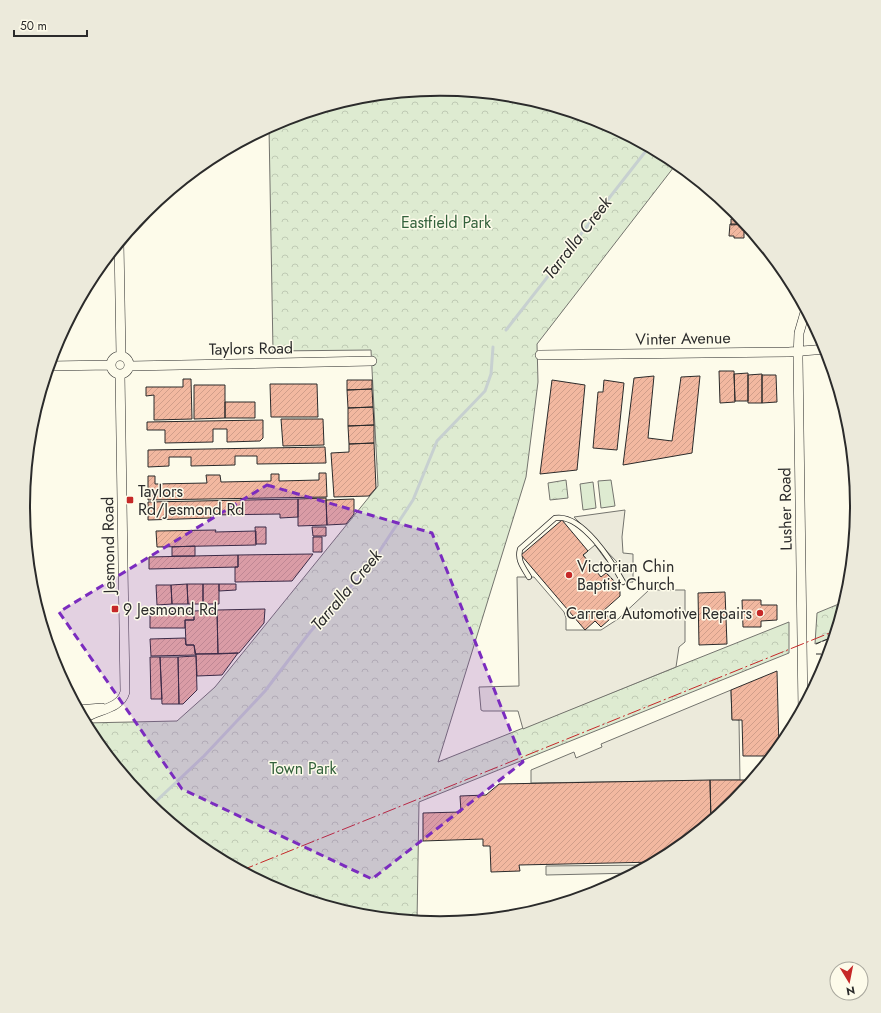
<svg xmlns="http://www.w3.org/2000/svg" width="881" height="1013" font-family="Jost,sans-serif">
<defs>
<pattern id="park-crowns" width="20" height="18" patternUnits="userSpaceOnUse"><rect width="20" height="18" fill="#deebd1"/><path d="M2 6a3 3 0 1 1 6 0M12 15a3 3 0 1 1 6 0" fill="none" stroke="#bfcab4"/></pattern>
<pattern id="building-hatch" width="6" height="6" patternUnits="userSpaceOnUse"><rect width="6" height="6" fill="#f2b8a0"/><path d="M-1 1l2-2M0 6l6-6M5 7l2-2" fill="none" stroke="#d09e8a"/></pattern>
</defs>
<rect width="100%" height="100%" fill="#fdfbea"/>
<path fill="url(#park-crowns)" stroke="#74746e" d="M 441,89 L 522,97 L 600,121 L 677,163 L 537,344 L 538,382 L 526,477 L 438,762 L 789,622 L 789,653 L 419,802 L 417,922 L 359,916 L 281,892 L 208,854 L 145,802 L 93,738 L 85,723 L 177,721 L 215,687 L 378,486 L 371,350 L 273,351 L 269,127 L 281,121 L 359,97 Z
M 566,480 L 568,498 L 550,500 L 548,483 Z
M 846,601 L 835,636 L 815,644 L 817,613 Z"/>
<path fill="#deebd1" stroke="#74746e" d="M 611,480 L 615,506 L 601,508 L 598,481 Z
M 593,482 L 596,508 L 583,510 L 580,484 Z"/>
<path fill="#eceadb" stroke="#74746e" d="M 625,510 L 622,537 L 623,553 L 633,554 L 633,582 L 616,583 L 602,568 L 597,572 L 583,555 L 595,545 L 606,560 L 614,563 L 617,562 L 574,517 Z
M 517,577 L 534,577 L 564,612 L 566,618 L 566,630 L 601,630 L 618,619 L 649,590 L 685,590 L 685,642 L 679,647 L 676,667 L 523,729 L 518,711 L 483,711 L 481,710 L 479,687 L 519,686 Z
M 731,690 L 732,719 L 739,720 L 740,780 L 531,783 L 531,770 L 574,752 L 576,758 L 602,747 L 601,744 Z
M 652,865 L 636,873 L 546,875 L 546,866 Z"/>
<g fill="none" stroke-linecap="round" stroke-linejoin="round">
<path stroke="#c7d0d0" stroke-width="3" d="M 506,330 L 649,147
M 151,806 L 204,756 L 265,691 L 310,632 L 371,564 L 413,500 L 437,441 L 485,391 L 491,374 L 493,347"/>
</g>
<path fill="url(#building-hatch)" stroke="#2b2b2b" d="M 734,214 L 738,214 L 747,224 L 731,225 L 731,219 L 734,218 Z
M 730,224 L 747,224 L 749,231 L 744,232 L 744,238 L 734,238 L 734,236 L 729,236 Z
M 719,371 L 734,371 L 735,402 L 720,403 Z
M 748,373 L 748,401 L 735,401 L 734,374 Z
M 762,374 L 762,403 L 748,403 L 748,375 Z
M 762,375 L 776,375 L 777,402 L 762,403 Z
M 654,376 L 648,438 L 672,441 L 681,377 L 700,376 L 692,453 L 623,465 L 634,378 Z
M 183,379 L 191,379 L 192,419 L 154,420 L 154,395 L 146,396 L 146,387 L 183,387 Z
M 347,380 L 372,380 L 372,389 L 347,390 Z
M 552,380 L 585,385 L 577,470 L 540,474 Z
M 604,380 L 624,383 L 617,450 L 593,448 L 598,392 L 603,392 Z
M 270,384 L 317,384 L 318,417 L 271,417 Z
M 194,385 L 225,385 L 225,418 L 194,419 Z
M 372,389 L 373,407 L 348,408 L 347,390 Z
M 225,402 L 255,402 L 255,418 L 225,418 Z
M 373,407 L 374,425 L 348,426 L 348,408 Z
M 281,419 L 323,419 L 324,445 L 283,446 Z
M 263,420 L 263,438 L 260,441 L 227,442 L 227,429 L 213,429 L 213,442 L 165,443 L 165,430 L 147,430 L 147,422 Z
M 374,425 L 374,443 L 349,444 L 348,426 Z
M 374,443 L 376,488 L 369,496 L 334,497 L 331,453 L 349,452 L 349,444 Z
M 325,447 L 326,463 L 257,464 L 257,456 L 235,456 L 235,465 L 191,466 L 191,457 L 169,457 L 169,466 L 148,467 L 148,450 Z
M 319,473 L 326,473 L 327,497 L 148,500 L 148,476 L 155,476 L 155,484 L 207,483 L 206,475 L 220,475 L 221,482 L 271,481 L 271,474 L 279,474 L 279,481 L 319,480 Z
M 326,498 L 327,525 L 298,526 L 298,499 Z
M 298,499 L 298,517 L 280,518 L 280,514 L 211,515 L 211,518 L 148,520 L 148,502 Z
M 354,499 L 354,514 L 346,524 L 327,525 L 326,500 Z
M 562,520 L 588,551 L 583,555 L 601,577 L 606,573 L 620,587 L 620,596 L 603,611 L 610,619 L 601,627 L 595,621 L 585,630 L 521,555 Z
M 255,527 L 266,527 L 266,544 L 256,544 Z
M 312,527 L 326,527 L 326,536 L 313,536 Z
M 216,530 L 215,532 L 256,531 L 256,545 L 157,547 L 156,531 Z
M 313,537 L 322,537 L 322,552 L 313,552 Z
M 195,546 L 195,556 L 172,556 L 172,547 Z
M 313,554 L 292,581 L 235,582 L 235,567 L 238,567 L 238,555 Z
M 238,555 L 238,567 L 149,569 L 149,557 Z
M 187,584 L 203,584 L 203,604 L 188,604 Z
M 187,584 L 188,604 L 172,604 L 171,585 Z
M 203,584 L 219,584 L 219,604 L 203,604 Z
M 219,584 L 236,584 L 236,590 L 219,591 Z
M 156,585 L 171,585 L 172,604 L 157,605 Z
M 725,592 L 727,644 L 699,645 L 698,593 Z
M 742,600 L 761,600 L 761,605 L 777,605 L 777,620 L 761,621 L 761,627 L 743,627 Z
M 265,609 L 264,623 L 239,653 L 218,654 L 217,610 Z
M 217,610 L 218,654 L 195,654 L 194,645 L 186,645 L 185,620 L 194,620 L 194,611 Z
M 194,611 L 194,620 L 185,620 L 185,628 L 150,628 L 150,612 Z
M 185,638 L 186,645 L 194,645 L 196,655 L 151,656 L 150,639 Z
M 238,653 L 222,675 L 197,676 L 196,654 Z
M 196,656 L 197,690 L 183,704 L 179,704 L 178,657 Z
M 150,657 L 160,657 L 162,699 L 151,699 Z
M 160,657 L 178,657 L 179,704 L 162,704 Z
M 777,671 L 779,749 L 773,756 L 743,756 L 742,720 L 732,720 L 731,690 Z
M 710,780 L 711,822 L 672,854 L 657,862 L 519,865 L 520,871 L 491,872 L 490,846 L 483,846 L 483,839 L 423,841 L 423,813 L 461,812 L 460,796 L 486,795 L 499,784 Z
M 710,780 L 754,780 L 736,802 L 711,822 Z
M 516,917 L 453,923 L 453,918 Z"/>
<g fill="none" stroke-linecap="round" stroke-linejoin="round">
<defs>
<path id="lane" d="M 529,577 C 523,567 517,560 520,549 L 555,518 C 582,513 612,562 623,582"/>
<path id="street" d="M 119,243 L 121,355
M 540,355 L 789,352 L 827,349
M111 365a9 9 0 1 1 18 0a9 9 0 1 1-18 0Z
M 49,366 L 111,365
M 130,366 L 372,361
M 78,710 L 102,708
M 803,710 L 798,358 L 799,333 L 806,309
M 83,719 C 96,709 120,710 125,692 L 120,374"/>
</defs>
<use href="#lane" stroke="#2b2b2b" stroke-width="6"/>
<use href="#street" stroke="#2b2b2b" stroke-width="10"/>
<use href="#lane" stroke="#fdfbea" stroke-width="4.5"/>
<use href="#street" stroke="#fdfbea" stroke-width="9"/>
<path stroke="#2b2b2b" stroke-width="1" stroke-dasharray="5 2" stroke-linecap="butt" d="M 816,644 L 835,636
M 816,654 L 830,654"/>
<path stroke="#c62828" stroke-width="1" stroke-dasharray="14 3 2 3" stroke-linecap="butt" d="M 240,871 L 837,630"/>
</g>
<path fill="#7b2cbf" fill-opacity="0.2" stroke="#7b2cbf" stroke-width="3" stroke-dasharray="8 5" stroke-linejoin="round" d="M 267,485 L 432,533 L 523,762 L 372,879 L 182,789 L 59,612 Z"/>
<g fill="#c62828" stroke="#fdfbea" stroke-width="1.5">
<rect x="126" y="496" width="8" height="8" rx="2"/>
<circle cx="569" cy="575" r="4"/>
<rect x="111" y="605" width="8" height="8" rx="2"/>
<circle cx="760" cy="613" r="4"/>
</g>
<g text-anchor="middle" stroke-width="3" stroke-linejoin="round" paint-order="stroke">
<g font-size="16" fill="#34623c" stroke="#fdfbea">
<text x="446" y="228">Eastfield Park</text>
<text x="303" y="774">Town Park</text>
</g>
<g font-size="16" fill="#2b2b2b" stroke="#fdfbea">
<text transform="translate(683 338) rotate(-1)" y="6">Vinter Avenue</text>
<text transform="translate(251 348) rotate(-1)" y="6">Taylors Road</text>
<text transform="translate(785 509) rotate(-91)" y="6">Lusher Road</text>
<text transform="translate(108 545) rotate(-91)" y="6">Jesmond Road</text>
</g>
<g font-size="16" fill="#2b2b2b" stroke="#fdfbea" text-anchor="start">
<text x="138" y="497">Taylors<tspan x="138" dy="18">Rd/Jesmond Rd</tspan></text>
<text x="577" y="572">Victorian Chin<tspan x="577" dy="18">Baptist Church</tspan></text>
<text x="123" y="615">9 Jesmond Rd</text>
<text x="752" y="619" text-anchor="end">Carrera Automotive Repairs</text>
</g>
<g font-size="17" font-style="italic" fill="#2b2b2b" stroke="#fdfbea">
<text transform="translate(577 238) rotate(-52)" y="6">Tarralla Creek</text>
<text transform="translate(346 590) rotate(-50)" y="6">Tarralla Creek</text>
</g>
</g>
<path d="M0 0H881V1013H0ZM30 506a410 410 0 1 1 820 0a410 410 0 1 1-820 0Z" fill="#eceadb" fill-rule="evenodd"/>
<path fill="none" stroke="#2b2b2b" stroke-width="2" d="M30 506a410 410 0 1 1 820 0a410 410 0 1 1-820 0Z"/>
<g transform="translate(849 981) rotate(170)"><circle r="19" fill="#fdfbea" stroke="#a9a89e"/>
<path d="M0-3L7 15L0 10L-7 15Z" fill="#c62828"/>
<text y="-6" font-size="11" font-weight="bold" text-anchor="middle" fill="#2b2b2b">N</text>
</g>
<path d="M14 30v6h73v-6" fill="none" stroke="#2b2b2b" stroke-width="2"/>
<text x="20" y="30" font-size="12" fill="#2b2b2b" stroke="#fdfbea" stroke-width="3" paint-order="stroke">50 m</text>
</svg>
